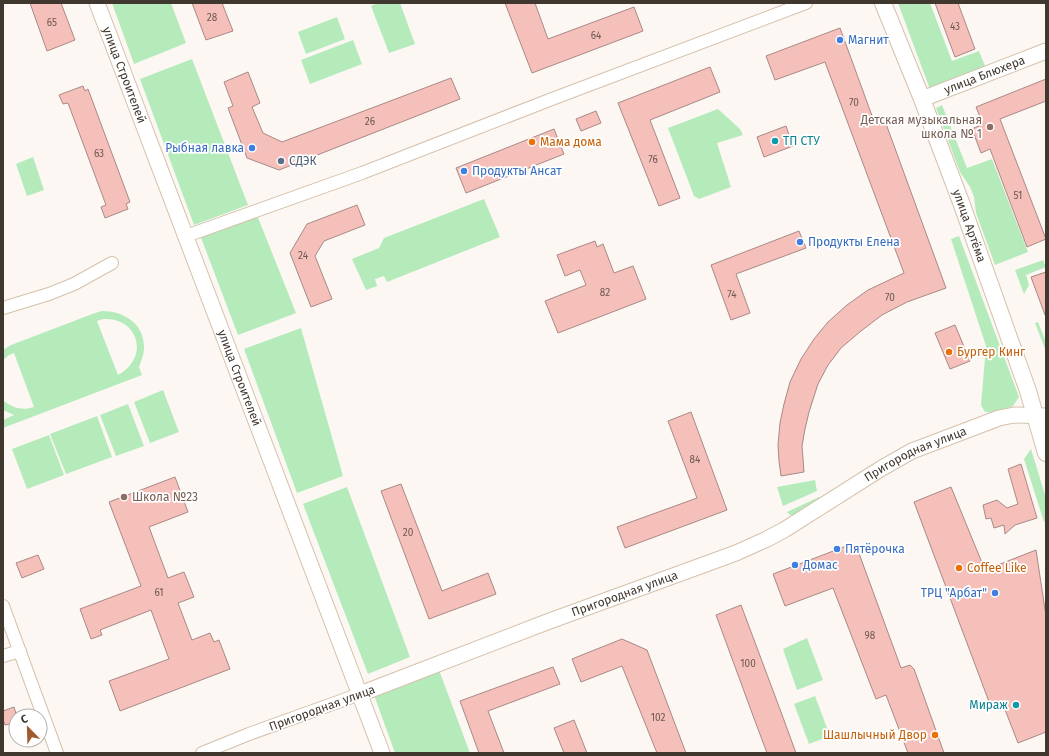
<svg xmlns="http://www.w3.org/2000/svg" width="1049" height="756" font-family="'Fira Sans',sans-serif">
<rect width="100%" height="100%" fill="#fcf7f3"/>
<path fill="#b5ebbb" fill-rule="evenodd" d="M 112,3 L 171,3 L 186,43 L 134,64 Z
M 378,3 L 400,3 L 415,44 L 389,53 L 371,6 Z
M 898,3 L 930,3 L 952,61 L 979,51 L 987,71 L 931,92 Z
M 337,17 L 345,39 L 306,54 L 298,32 Z
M 353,40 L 362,64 L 310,84 L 301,60 Z
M 192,59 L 248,205 L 194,225 L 140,79 Z
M 942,105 L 967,168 L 992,159 L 1028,252 L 995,265 L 976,213 L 974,197 L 970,187 L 960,172 L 936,108 Z
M 718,109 L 740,129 L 743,135 L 717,143 L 731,187 L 699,199 L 694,196 L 668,128 Z
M 33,157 L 44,190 L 27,196 L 16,164 Z
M 484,199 L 500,237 L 387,282 L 384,276 L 375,279 L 377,286 L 366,290 L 352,259 L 379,248 L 384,238 Z
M 257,215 L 296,313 L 238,335 L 200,235 Z
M 959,236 L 1019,397 L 1013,406 L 996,413 L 985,412 L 981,405 L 986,346 L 951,239 Z
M 1043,260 L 1046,267 L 1026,275 L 1029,285 L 1024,294 L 1015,270 Z
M 102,311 C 124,311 145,324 144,349 C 144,355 141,361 139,367 L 142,375 L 3,428 L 3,420 L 14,415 L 3,410 L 3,400 C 12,408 23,411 34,407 L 14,353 L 9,355 L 3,360 L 3,350 L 11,345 L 95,313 ZM 103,319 C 139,317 150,358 118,375 L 97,321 Z
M 1038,322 L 1046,342 L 1046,349 L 1045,349 L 1035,323 Z
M 301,328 L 343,476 L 297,493 L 244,349 Z
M 163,390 L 179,432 L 150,443 L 134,402 Z
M 128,404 L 144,446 L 116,456 L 100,415 Z
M 97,416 L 112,457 L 66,474 L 50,434 Z
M 49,435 L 64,475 L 27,489 L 12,449 Z
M 1031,449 L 1046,498 L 1046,521 L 1044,522 L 1024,459 Z
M 815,480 L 817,491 L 783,506 L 777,487 Z
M 347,487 L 410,657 L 368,674 L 303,504 Z
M 819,497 L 819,500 L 794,515 L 790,515 L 787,512 Z
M 807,638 L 823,680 L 797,690 L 783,649 Z
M 439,670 L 470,753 L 395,753 L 374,695 Z
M 815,696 L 830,736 L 809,744 L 794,704 Z"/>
<path fill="#f5bfba" stroke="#a98986" d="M 30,3 L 61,3 L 75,40 L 47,51 Z
M 192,3 L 222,3 L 233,31 L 206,40 Z
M 505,3 L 535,3 L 548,39 L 634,7 L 643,31 L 532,73 Z
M 935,3 L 958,3 L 975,49 L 955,57 Z
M 840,28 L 875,124 L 885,121 L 946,288 L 907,302 L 882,315 L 861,331 L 841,348 L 828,365 L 818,384 L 809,412 L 805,429 L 802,446 L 804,472 L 781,476 L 779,461 L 778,445 L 780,423 L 784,404 L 790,382 L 801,359 L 814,339 L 828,322 L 847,305 L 868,290 L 904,273 L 825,62 L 775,80 L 766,56 Z
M 710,67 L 720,92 L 650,120 L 680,198 L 659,206 L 618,103 Z
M 248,72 L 260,103 L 252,107 L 263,133 L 282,142 L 451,78 L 460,99 L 279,170 L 247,158 L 228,108 L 233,106 L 224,82 Z
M 1046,79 L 1046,101 L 1000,119 L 1046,239 L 1027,247 L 990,149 L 981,153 L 972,129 L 983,124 L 976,107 Z
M 83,86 L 85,91 L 88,89 L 130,202 L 126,204 L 128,209 L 105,218 L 101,207 L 106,205 L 68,103 L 63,104 L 59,95 Z
M 596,111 L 601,123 L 581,131 L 576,119 Z
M 786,126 L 793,146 L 764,157 L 757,137 Z
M 554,129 L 564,154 L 466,193 L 456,168 Z
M 357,205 L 365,225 L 324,241 L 315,256 L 332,299 L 311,307 L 290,253 L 307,224 Z
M 799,231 L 806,248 L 736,274 L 750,313 L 731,320 L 711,265 Z
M 595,241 L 597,247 L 603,244 L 614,273 L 633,266 L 646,299 L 558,333 L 545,301 L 586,285 L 580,270 L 565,276 L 557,255 Z
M 1046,272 L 1046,315 L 1045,315 L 1031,277 Z
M 955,325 L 970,361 L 950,369 L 935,333 Z
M 691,412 L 727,510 L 625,548 L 617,527 L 697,498 L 668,421 Z
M 1021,464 L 1037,518 L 1015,525 L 1005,534 L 1004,525 L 994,528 L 991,518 L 986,519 L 983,505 L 997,500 L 1007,508 L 1018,504 L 1008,469 Z
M 175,477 L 188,512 L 149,527 L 168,578 L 184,572 L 194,597 L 178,603 L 192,640 L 210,633 L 214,642 L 219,640 L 230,669 L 120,711 L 109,681 L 169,659 L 151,610 L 100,630 L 102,635 L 91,639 L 80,609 L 141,586 L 109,502 Z
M 401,484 L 442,591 L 488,573 L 496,594 L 429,619 L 381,491 Z
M 951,487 L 985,570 L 1036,550 L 1046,616 L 1046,732 L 1018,743 L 1002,702 L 991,707 L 914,502 Z
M 849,545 L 853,545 L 857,548 L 901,668 L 910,665 L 914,669 L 944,753 L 908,753 L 886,695 L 876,699 L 833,588 L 785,606 L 773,574 Z
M 38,555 L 44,569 L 22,578 L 16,563 Z
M 741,605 L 781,712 L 796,753 L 767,753 L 755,721 L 716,615 Z
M 622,639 L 647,650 L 686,753 L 657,753 L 622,666 L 581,682 L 572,659 Z
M 553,667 L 560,684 L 488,711 L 504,753 L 479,753 L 460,701 Z
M 14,707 L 16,714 L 16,738 L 10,724 L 5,725 L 3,720 L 3,711 Z
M 574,720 L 587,753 L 564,753 L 554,728 Z"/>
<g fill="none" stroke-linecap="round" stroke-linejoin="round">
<defs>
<path id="minor" d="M 186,236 L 362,173 L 552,99 L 806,3
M 3,308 L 49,294 L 74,284 L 112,263
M 3,606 L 57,753
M 3,656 L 20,651
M 202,753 L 249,734 L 360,694"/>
<g id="tertiary">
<path id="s1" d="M 97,3 L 382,753"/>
<path id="s2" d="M 922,99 L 1046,51"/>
<path id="s3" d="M 360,694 L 547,622 L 736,553 L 767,539 L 784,530 L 882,468 L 912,451 L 999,418 L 1014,415 L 1046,416"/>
</g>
<g id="secondary">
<path id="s4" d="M 883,3 L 922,99 L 962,205 L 1028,391 L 1046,453"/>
</g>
</defs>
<use href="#minor" stroke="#d5c1aa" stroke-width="14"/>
<use href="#tertiary" stroke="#d5c1aa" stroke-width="17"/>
<use href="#secondary" stroke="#d5c1aa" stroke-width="18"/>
<use href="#minor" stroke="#fff" stroke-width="12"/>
<use href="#tertiary" stroke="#fff" stroke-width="15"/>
<use href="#secondary" stroke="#fff" stroke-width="16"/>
</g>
<g fill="#3f7fe0" stroke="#fff" stroke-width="1.5">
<circle cx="840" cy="40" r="4"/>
<circle cx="252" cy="148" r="4"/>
<circle cx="464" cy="171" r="4"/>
<circle cx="800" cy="242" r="4"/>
<circle cx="837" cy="549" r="4"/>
<circle cx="795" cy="565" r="4"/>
<circle cx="995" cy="593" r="4"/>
</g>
<g fill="#8d6e63" stroke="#fff" stroke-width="1.5">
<circle cx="990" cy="127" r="4"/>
<circle cx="124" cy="497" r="4"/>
</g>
<g fill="#0f9aa8" stroke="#fff" stroke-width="1.5">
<circle cx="775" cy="141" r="4"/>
<circle cx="1016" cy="705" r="4"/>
</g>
<g fill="#e8710a" stroke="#fff" stroke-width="1.5">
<circle cx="532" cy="142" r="4"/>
<circle cx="949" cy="352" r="4"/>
<circle cx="959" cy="568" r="4"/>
<circle cx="935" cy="735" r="4"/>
</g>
<circle fill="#5c6f8a" stroke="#fff" stroke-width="1.5" cx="281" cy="161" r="4"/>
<g text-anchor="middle" stroke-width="3.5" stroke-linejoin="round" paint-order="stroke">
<g font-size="10" fill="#6d5951">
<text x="212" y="21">28</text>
<text x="52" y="26">65</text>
<text x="955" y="30">43</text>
<text x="596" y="39">64</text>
<text x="854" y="106">70</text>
<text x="370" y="125">26</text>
<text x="99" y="157">63</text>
<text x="653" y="163">76</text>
<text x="1018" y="199">51</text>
<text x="303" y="259">24</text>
<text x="605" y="296">82</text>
<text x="732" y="298">74</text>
<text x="890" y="301">70</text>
<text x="695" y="463">84</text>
<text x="408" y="536">20</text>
<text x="159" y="596">61</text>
<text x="870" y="639">98</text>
<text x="748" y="667">100</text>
<text x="658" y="721">102</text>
</g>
<g font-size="12" fill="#366cbe" stroke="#fff" text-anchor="start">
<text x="848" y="44">Магнит</text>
<text x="244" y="152" text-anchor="end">Рыбная лавка</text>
<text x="472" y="175">Продукты Ансат</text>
<text x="808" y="246">Продукты Елена</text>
<text x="845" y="553">Пятёрочка</text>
<text x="803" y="569">Домас</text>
<text x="987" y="597" text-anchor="end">ТРЦ "Арбат"</text>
</g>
<g font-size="12" fill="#40372e" stroke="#fff">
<text dy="4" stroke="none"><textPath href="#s1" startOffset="77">улица Строителей</textPath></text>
<text dy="4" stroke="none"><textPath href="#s2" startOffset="67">улица Блюхера</textPath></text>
<text dy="4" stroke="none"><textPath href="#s4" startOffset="239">улица Артёма</textPath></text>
<text dy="4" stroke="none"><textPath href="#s1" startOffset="401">улица Строителей</textPath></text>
<text dy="4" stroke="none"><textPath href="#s3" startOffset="607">Пригородная улица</textPath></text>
<text dy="4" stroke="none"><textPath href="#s3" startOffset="283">Пригородная улица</textPath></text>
<text transform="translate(322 708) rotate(-20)" y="4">Пригородная улица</text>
</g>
<g font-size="12" fill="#785e54" stroke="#fff" text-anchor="end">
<text x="982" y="124">Детская музыкальная<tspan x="982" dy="14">школа № 1</tspan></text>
<text x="132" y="501" text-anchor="start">Школа №23</text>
</g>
<g font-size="12" fill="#0d838f" stroke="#fff" text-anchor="start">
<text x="783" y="145">ТП СТУ</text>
<text x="1008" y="709" text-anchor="end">Мираж</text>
</g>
<g font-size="12" fill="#c56008" stroke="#fff" text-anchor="start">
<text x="540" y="146">Мама дома</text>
<text x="957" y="356">Бургер Кинг</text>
<text x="967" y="572">Coffee Like</text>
<text x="927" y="739" text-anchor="end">Шашлычный Двор</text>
</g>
<g font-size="12" fill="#4e5e75" stroke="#fff" text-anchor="start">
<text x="289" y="165">СДЭК</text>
</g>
</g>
<rect width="1049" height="756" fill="none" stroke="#40372e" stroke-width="8"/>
<g transform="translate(28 728) rotate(337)"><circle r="19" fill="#ffffff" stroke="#b3afab"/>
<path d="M0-3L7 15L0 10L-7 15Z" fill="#9f5a2d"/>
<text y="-6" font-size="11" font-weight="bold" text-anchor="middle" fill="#40372e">С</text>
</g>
</svg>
